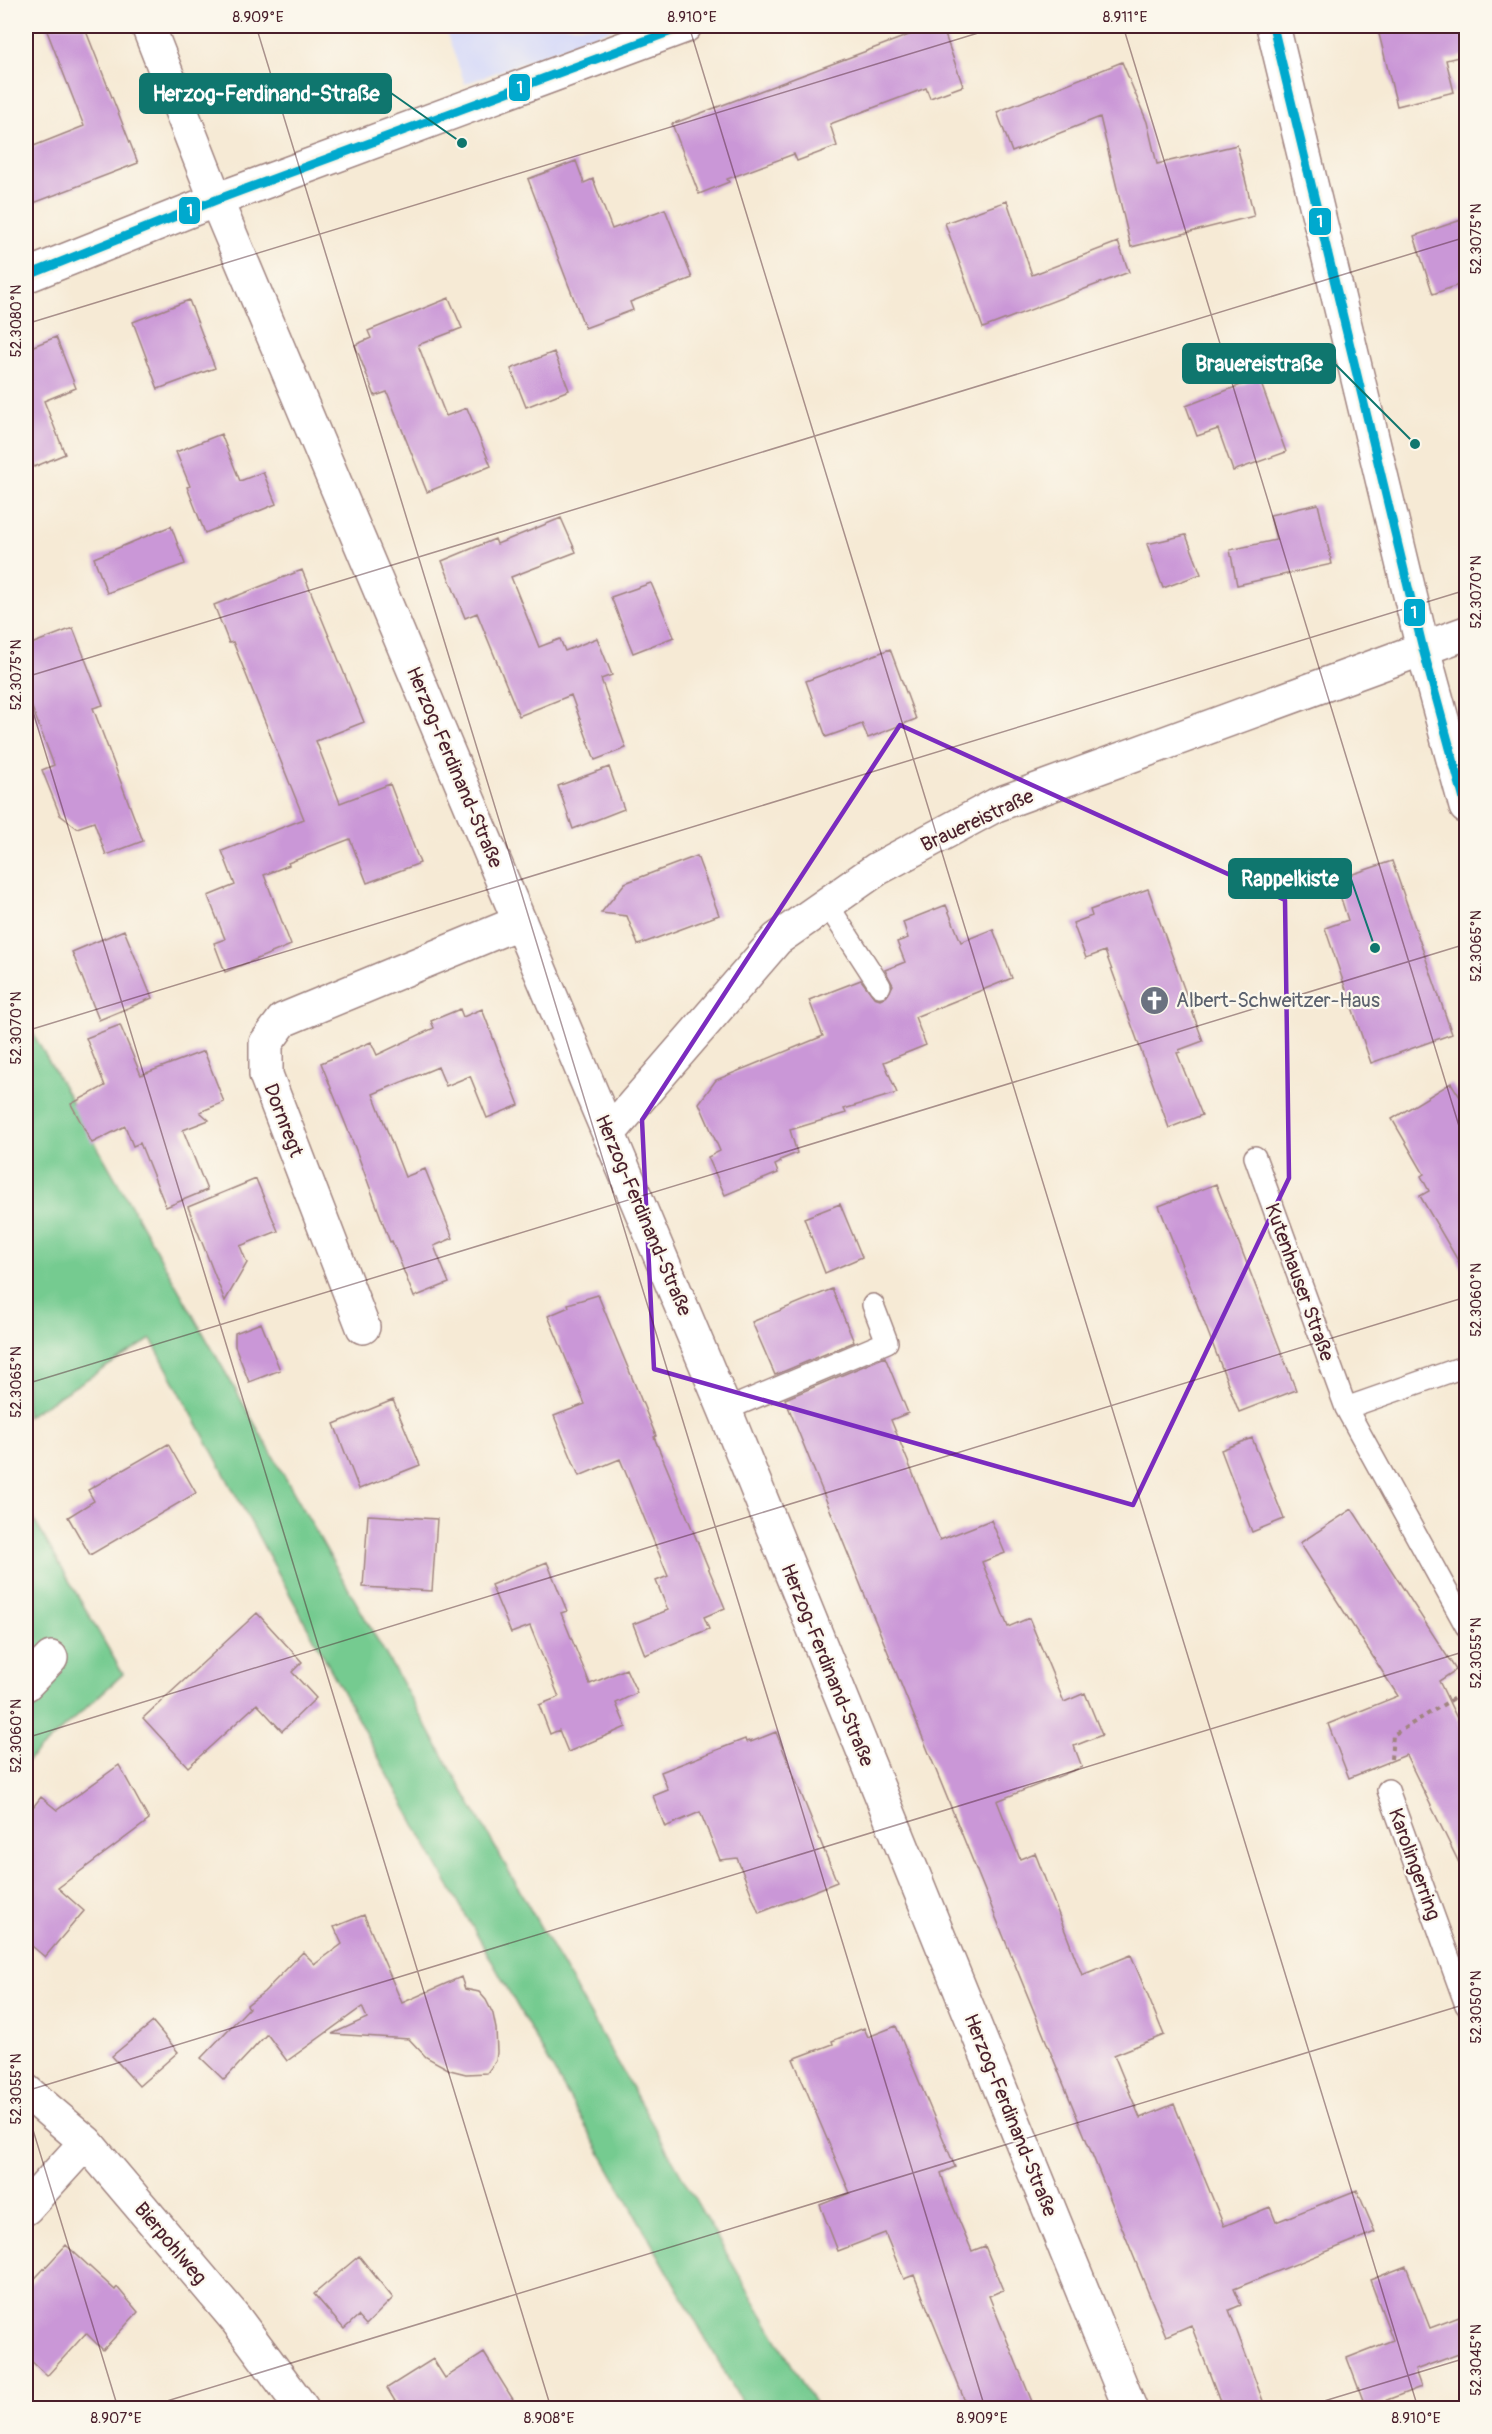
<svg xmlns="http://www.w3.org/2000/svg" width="1492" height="2434" font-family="Pangolin,sans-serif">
<rect width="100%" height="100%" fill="#fbf7ec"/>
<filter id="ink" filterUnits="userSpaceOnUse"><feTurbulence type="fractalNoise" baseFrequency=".0167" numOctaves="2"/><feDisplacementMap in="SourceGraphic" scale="12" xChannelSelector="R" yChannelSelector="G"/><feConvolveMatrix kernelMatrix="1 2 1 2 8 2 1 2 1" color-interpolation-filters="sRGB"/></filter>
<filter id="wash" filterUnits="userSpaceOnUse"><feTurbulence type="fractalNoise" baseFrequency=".008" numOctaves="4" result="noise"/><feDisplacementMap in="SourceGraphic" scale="24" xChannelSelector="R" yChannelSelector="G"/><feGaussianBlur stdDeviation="1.35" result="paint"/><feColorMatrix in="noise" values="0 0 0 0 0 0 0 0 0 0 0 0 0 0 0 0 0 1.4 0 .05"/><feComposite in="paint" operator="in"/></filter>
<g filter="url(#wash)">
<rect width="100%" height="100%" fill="#f6ead5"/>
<path fill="#d4d8f9" d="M 444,26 L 620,26 L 465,84 Z"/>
<path fill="#74cb90" stroke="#5f755e" stroke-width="1.5" d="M 26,1021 L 708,2222 L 817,2408 L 745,2408 L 430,1852 L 151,1339 L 26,1417 Z
M 26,1506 L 123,1674 L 26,1762 Z"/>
<g id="blocks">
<path fill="#ca97d7" d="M 45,26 L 84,26 L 138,163 L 26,206 L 26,149 L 84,126 Z
M 933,26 L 942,26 L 963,86 L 930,98 L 926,88 L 830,124 L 837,146 L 797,161 L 794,154 L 727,179 L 729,182 L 699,194 L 672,124 Z
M 1377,26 L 1409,26 L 1410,33 L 1441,26 L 1467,26 L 1467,55 L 1446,60 L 1454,92 L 1397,106 Z
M 1122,62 L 1147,122 L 1157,164 L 1237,145 L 1254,216 L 1131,247 L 1100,117 L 1012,152 L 997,112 Z
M 576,161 L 584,183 L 593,179 L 612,229 L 665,209 L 692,278 L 630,302 L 633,310 L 585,328 L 528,179 Z
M 1007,201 L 1032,275 L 1118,242 L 1129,272 L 983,328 L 945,223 Z
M 1467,218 L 1467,282 L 1433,294 L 1414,236 Z
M 449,298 L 462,328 L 418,345 L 446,416 L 467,408 L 491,466 L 427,492 L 387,392 L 375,396 L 355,345 L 371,338 L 368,331 Z
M 189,300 L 215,368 L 158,389 L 133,322 Z
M 56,337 L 76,388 L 44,401 L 65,454 L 34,467 L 26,446 L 26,349 Z
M 554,352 L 569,390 L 526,407 L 511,369 Z
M 1259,378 L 1286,452 L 1233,471 L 1218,429 L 1197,436 L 1186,406 Z
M 221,434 L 240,481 L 263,472 L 276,504 L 205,533 L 187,487 L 190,486 L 176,452 Z
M 1318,504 L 1332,564 L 1237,585 L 1230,550 L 1276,540 L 1270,515 Z
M 561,518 L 576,552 L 511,577 L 539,647 L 560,639 L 565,651 L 597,638 L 612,675 L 601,679 L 626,748 L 595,760 L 571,695 L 519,716 L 477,613 L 465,618 L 442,561 L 495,539 L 497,544 Z
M 171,526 L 185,564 L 107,593 L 94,558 Z
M 1186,535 L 1201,574 L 1163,588 L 1147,544 Z
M 302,570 L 364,722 L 316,741 L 340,803 L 390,784 L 420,863 L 367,883 L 350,839 L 288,863 L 289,865 L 264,875 L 291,945 L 225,972 L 214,943 L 225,939 L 208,896 L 235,885 L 222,851 L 304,819 L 233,642 L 229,643 L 214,605 Z
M 651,583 L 674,637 L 633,653 L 611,597 Z
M 73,628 L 103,705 L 93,708 L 143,841 L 106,855 L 94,822 L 77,828 L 60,815 L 42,770 L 54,765 L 26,692 L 26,646 Z
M 890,649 L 916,719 L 868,738 L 862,724 L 826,737 L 806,681 Z
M 609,767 L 624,809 L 573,829 L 558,786 Z
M 697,856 L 719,915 L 638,945 L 627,916 L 601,913 L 625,883 Z
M 1392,861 L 1452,1034 L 1371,1063 L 1325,928 L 1348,920 L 1335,880 Z
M 1148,889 L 1203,1041 L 1179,1050 L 1180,1052 L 1177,1053 L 1202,1115 L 1169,1128 L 1105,951 L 1086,958 L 1073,923 L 1092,916 L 1090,910 Z
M 946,905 L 961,942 L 993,929 L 1012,978 L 915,1017 L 926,1045 L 884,1062 L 897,1093 L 844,1109 L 846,1113 L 790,1130 L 797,1153 L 780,1160 L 781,1162 L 775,1165 L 778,1173 L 725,1195 L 708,1157 L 720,1151 L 699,1103 L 716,1080 L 823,1036 L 809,1000 L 861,980 L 874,997 L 880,999 L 887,996 L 893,985 L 885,970 L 905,962 L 897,942 L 908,938 L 903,922 Z
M 124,930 L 152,998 L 99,1020 L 72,952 Z
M 460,1009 L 463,1017 L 482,1009 L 519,1105 L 487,1118 L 470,1076 L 446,1086 L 438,1067 L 373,1094 L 405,1177 L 425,1169 L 453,1238 L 434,1246 L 449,1283 L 414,1297 L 392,1241 L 390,1242 L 356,1150 L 321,1063 L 371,1042 L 377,1055 L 434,1028 L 431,1021 Z
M 120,1025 L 141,1075 L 204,1051 L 224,1102 L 200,1112 L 209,1120 L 183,1130 L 207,1190 L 166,1207 L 140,1143 L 133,1146 L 125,1126 L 92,1143 L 71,1104 L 105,1086 L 86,1038 Z
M 1451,1083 L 1467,1108 L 1467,1276 L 1420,1196 L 1429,1191 L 1421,1176 L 1424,1174 L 1392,1119 Z
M 256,1179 L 278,1231 L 240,1246 L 247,1263 L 225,1301 L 188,1207 Z
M 1216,1184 L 1296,1390 L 1239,1412 L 1159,1206 Z
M 840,1204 L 862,1257 L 825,1273 L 804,1218 Z
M 832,1289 L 854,1342 L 775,1375 L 752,1322 Z
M 598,1295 L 656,1436 L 654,1437 L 725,1608 L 704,1617 L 709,1629 L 645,1655 L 633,1624 L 668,1610 L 656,1581 L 668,1576 L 620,1459 L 579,1476 L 554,1416 L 585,1404 L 548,1316 L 569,1307 L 568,1304 Z
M 261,1323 L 280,1370 L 249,1382 L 235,1346 L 235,1333 Z
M 885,1357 L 908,1413 L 891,1420 L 940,1540 L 991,1520 L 1005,1553 L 982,1562 L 1008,1627 L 1029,1618 L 1064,1702 L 1085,1693 L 1102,1735 L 1074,1746 L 1082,1767 L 997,1801 L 1020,1859 L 1035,1853 L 1082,1975 L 1131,1955 L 1164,2035 L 1114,2055 L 1140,2118 L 1174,2104 L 1224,2226 L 1270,2207 L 1276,2222 L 1357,2190 L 1375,2232 L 1234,2289 L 1241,2305 L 1229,2310 L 1266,2409 L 1223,2409 L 1191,2325 L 1166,2336 L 785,1399 Z
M 393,1400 L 420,1465 L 359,1489 L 334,1424 Z
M 1252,1438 L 1284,1519 L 1252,1532 L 1221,1450 Z
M 168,1444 L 196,1493 L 90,1555 L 68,1517 L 94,1501 L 88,1490 Z
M 1352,1509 L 1456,1670 L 1439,1681 L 1467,1739 L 1467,1879 L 1406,1755 L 1349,1778 L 1328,1724 L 1398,1696 L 1300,1543 Z
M 368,1515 L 437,1519 L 432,1591 L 363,1587 Z
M 547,1562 L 567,1611 L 561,1613 L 590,1684 L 626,1669 L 637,1693 L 616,1703 L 626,1727 L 568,1752 L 559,1730 L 550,1734 L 539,1705 L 559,1697 L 530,1626 L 511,1633 L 491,1585 Z
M 257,1613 L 302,1662 L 292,1672 L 316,1698 L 282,1731 L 257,1704 L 188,1767 L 143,1718 Z
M 776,1732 L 837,1882 L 759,1913 L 737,1858 L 720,1860 L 700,1812 L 665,1827 L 653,1796 L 668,1790 L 661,1772 L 745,1739 L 746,1742 L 751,1740 L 751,1742 Z
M 119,1765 L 149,1820 L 58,1888 L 84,1911 L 45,1957 L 26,1941 L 26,1816 L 41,1797 L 57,1810 Z
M 364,1915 L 402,2003 L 461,1977 L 465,1989 L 479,1992 L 486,2000 L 493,2014 L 496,2029 L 497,2052 L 496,2061 L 487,2073 L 466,2074 L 450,2070 L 426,2057 L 409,2039 L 332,2034 L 367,2018 L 362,2007 L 287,2061 L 267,2034 L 224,2080 L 201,2058 L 249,2008 L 247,2005 L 264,1992 L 303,1952 L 315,1964 L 342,1944 L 334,1927 Z
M 153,2022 L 178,2052 L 139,2086 L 112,2056 Z
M 896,2026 L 955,2167 L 941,2173 L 947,2192 L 972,2251 L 985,2246 L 1003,2290 L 989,2296 L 1035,2409 L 968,2409 L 914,2275 L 904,2279 L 885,2233 L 838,2251 L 820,2205 L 850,2193 L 793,2059 L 833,2044 L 832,2041 L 864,2028 L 868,2037 Z
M 66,2245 L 115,2290 L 117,2287 L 138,2312 L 103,2350 L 86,2333 L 47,2376 L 26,2356 L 26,2288 Z
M 359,2256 L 393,2298 L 366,2325 L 358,2316 L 344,2329 L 314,2294 Z
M 1406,2266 L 1430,2328 L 1467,2314 L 1467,2351 L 1415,2370 L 1421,2387 L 1366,2408 L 1347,2358 L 1393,2340 L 1370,2280 Z
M 484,2353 L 519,2409 L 394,2409 L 398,2406 L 387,2388 L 433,2359 L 445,2378 Z"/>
</g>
</g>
<g filter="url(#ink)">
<use href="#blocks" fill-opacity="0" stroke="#a08480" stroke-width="1.5"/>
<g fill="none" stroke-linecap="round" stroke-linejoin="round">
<defs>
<path id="lane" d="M 827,904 L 880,986
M 1255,1157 L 1346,1408 L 1466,1626
M 1346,1408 L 1466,1366
M 725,1410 L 887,1342 L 873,1305
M 1388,1790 L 1466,2005"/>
<path id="street" d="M 148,26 L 216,200 L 725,1410 L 1130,2408
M 610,1132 L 777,939 L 877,869 L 996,805 L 1466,633
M 363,1327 L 266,1075 L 266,1043 L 283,1020 L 520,922
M 26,1684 L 51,1658
M 26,2091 L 86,2142 L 235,2318 L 302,2408
M 26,2208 L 86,2142"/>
<path id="secondary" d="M 1273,26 L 1423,649 L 1466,807
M 26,276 L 216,200 L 685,26"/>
</defs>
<use href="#lane" stroke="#a08480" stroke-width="24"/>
<use href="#street" stroke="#a08480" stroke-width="36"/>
<use href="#secondary" stroke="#a08480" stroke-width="36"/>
<path stroke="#a08480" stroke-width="4" stroke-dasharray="4.5 4.5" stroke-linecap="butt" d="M 1391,1759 L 1393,1735 L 1466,1691"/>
<use href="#lane" stroke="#fff" stroke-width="21"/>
<use href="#street" stroke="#fff" stroke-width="33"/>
<use href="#secondary" stroke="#fff" stroke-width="33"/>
<defs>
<path id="bus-1" d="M 1273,26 L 1423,649 L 1466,807
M 26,276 L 216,200 L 685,26"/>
</defs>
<use href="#bus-1" stroke="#fbf7ec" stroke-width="14"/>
<use href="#bus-1" stroke="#00a9ce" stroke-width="9"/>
</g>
</g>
<path fill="none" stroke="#7b2cbf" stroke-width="4.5" stroke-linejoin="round" d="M 900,725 L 1285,900 L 1289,1178 L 1133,1505 L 654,1369 L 642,1120 Z"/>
<path fill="none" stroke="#4a1f2b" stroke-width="1.5" stroke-opacity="0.45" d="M 256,26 L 985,2408M 689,26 L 1418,2408M 1123,26 L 1466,1149M 26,324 L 1001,26M 26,677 L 1466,237M 26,689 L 551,2408M 26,1031 L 1466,590M 26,1384 L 1466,944M 26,1738 L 1466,1297M 26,2091 L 1466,1651M 26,2107 L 118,2408M 144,2408 L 1466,2004M 1301,2408 L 1466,2358"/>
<defs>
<symbol id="church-disc" viewBox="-11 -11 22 22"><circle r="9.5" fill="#6b7280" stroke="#fbf7ec"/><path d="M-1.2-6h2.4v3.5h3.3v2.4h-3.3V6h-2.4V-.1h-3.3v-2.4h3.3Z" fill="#fff"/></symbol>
</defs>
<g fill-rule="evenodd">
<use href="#church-disc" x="1138" y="984" width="33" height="33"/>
</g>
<g text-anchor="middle" stroke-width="4.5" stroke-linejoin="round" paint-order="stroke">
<g font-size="20" fill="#4a1f2b" stroke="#fbf7ec">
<text transform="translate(455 767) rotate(67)" y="7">Herzog-Ferdinand-Straße</text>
<text transform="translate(977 820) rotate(-25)" y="7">Brauereistraße</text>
<text transform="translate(284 1120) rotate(69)" y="7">Dornregt</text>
<text transform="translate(644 1215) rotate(67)" y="7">Herzog-Ferdinand-Straße</text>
<text transform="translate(1300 1282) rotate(70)" y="7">Kutenhauser Straße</text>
<text transform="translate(828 1665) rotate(68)" y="7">Herzog-Ferdinand-Straße</text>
<text transform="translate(1415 1864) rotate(70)" y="7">Karolingerring</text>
<text transform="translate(1011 2115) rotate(68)" y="7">Herzog-Ferdinand-Straße</text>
<text transform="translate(171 2243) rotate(50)" y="7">Bierpohlweg</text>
</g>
<g font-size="20" fill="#5b616d" stroke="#fbf7ec" text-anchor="start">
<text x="1176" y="1007">Albert-Schweitzer-Haus</text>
</g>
</g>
<path fill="none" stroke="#0f766e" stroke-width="2" d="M462 143L391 93M1415 444L1335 364M1375 948L1351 879"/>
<g fill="#0f766e" stroke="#fbf7ec" stroke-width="2">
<circle cx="462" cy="143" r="6"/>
<circle cx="1415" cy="444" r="6"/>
<circle cx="1375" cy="948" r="6"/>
</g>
<g fill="#0f766e" stroke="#0f766e" stroke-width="2">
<rect x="140" y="74" width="251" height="39" rx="6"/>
<rect x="1183" y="344" width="152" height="39" rx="6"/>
<rect x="1229" y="859" width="122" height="39" rx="6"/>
</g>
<g font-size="21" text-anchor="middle" font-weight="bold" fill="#fff">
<text x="266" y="101">Herzog-Ferdinand-Straße</text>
<text x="1259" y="371">Brauereistraße</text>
<text x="1290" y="886">Rappelkiste</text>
</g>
<g stroke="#fbf7ec" stroke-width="2">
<rect x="508" y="73" width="23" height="29" rx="6" fill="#00a9ce"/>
<rect x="178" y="196" width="23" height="29" rx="6" fill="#00a9ce"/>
<rect x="1308" y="207" width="24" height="29" rx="6" fill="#00a9ce"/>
<rect x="1403" y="598" width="23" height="29" rx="6" fill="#00a9ce"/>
</g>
<g font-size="16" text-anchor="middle" font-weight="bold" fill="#fff">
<text x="520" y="93">1</text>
<text x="190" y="216">1</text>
<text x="1320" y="227">1</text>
<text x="1414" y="618">1</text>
</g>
<rect width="1492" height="2434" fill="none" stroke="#fbf7ec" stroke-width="66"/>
<rect x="33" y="33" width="1426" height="2368" fill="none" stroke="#4a1f2b" stroke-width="2"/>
<g font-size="15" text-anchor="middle" fill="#4a1f2b">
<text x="258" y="22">8.909°E</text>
<text x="692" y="22">8.910°E</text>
<text x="1125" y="22">8.911°E</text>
<text transform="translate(1476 239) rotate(-90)" y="5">52.3075°N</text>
<text transform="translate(16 321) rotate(-90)" y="5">52.3080°N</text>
<text transform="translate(1476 592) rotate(-90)" y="5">52.3070°N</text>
<text transform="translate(16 675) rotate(-90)" y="5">52.3075°N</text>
<text transform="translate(1476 946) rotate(-90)" y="5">52.3065°N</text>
<text transform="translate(16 1028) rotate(-90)" y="5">52.3070°N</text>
<text transform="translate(1476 1300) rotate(-90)" y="5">52.3060°N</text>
<text transform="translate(16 1382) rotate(-90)" y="5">52.3065°N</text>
<text transform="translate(1476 1653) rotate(-90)" y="5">52.3055°N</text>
<text transform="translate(16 1736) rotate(-90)" y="5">52.3060°N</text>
<text transform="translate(1476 2007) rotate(-90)" y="5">52.3050°N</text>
<text transform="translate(16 2089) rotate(-90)" y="5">52.3055°N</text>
<text transform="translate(1476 2360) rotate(-90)" y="5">52.3045°N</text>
<text x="116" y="2423">8.907°E</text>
<text x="549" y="2423">8.908°E</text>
<text x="982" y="2423">8.909°E</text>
<text x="1416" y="2423">8.910°E</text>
</g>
</svg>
